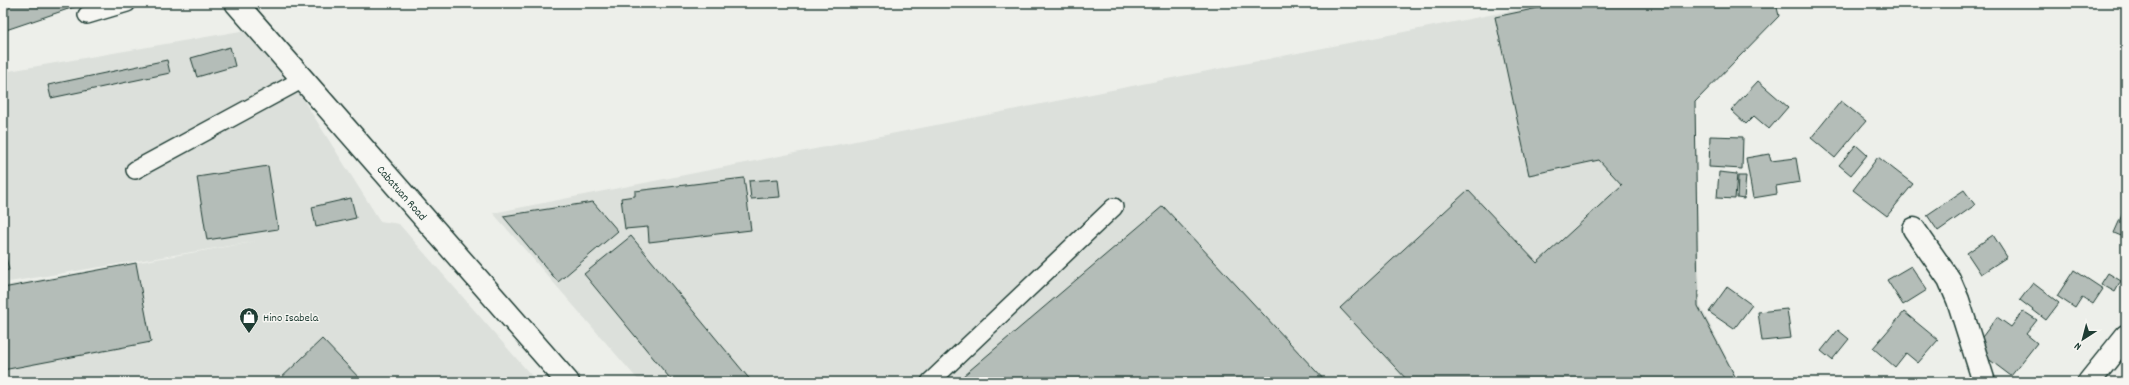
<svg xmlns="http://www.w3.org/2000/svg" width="2129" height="385" font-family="Dekko,sans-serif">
<rect width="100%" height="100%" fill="#edefea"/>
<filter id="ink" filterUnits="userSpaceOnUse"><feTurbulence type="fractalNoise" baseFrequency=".025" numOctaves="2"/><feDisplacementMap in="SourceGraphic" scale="8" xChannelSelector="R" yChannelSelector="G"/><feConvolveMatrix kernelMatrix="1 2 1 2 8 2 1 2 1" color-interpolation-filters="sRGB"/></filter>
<g filter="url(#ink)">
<path fill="#dce0db" d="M 1550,3 L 1776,3 L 1695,102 L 1700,305 L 1739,382 L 640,382 L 493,213 Z
M 258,28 L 380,221 L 399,224 L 537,382 L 3,382 L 3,286 L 259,241 L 3,283 L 3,72 Z"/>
<path fill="#b4bdb8" stroke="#1f3d34" d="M 3,3 L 86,3 L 3,31 Z
M 1562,3 L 1776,3 L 1779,16 L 1695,102 L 1698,306 L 1738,382 L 1409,382 L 1340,308 L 1468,190 L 1537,263 L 1622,185 L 1599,160 L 1529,175 L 1495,17 Z
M 230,47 L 235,66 L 197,77 L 191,58 Z
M 167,60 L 170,73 L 51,98 L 48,85 Z
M 1758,81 L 1788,107 L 1769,129 L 1754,116 L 1746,124 L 1731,110 Z
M 1841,101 L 1866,121 L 1835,158 L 1811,138 Z
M 1710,136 L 1743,137 L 1742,169 L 1709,167 Z
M 1856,145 L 1867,155 L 1851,175 L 1839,165 Z
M 1769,154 L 1771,161 L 1796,158 L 1800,182 L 1776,186 L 1777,194 L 1753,198 L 1746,158 Z
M 1878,157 L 1913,184 L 1887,216 L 1853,190 Z
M 268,166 L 278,229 L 207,240 L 197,177 Z
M 1719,172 L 1737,174 L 1735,199 L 1717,198 Z
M 1738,176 L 1746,176 L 1744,199 L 1737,198 Z
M 744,178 L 751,230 L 649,242 L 648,227 L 625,229 L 621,198 L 635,196 L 635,191 Z
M 778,179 L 780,197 L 751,199 L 749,181 Z
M 1964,190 L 1975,205 L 1938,231 L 1927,215 Z
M 351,198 L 356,218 L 316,227 L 312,207 Z
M 593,202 L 618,231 L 558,282 L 503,216 Z
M 1163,206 L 1326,382 L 956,382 Z
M 2126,206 L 2126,238 L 2114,233 Z
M 1993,235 L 2007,257 L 1981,274 L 1967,253 Z
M 631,236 L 752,382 L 673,382 L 584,274 Z
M 3,244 L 9,270 L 3,271 Z
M 136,263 L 151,342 L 3,370 L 3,288 Z
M 1911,266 L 1927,290 L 1903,305 L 1887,280 Z
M 2074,270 L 2103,289 L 2093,304 L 2082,297 L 2075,308 L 2057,296 Z
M 2108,273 L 2121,281 L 2115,292 L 2101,284 Z
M 2033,283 L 2059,303 L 2046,320 L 2020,300 Z
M 1727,287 L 1752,305 L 1734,329 L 1709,312 Z
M 1787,309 L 1791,338 L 1762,341 L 1758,312 Z
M 2023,311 L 2037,320 L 2026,334 L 2037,343 L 2011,376 L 1974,348 L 1997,317 L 2011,327 Z
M 1904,312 L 1938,340 L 1918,363 L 1906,353 L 1895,367 L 1873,348 Z
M 1838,330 L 1849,339 L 1832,360 L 1821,351 Z
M 322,339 L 363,382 L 277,382 Z"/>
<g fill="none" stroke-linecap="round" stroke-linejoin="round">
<defs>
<path id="lane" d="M 87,15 L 127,3
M 135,170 L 303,79
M 930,382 L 1114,207"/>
<path id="street" d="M 1914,229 L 1949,279 L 1958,300 L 1984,382
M 2089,382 L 2126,336"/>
<g id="highway">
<path id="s1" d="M 236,3 L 568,382"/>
</g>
</defs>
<use href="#lane" stroke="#1f3d34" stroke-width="20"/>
<use href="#street" stroke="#1f3d34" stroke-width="25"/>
<use href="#highway" stroke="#1f3d34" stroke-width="25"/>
<use href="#lane" stroke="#f6f6f2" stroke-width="17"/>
<use href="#street" stroke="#f6f6f2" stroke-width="22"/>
<use href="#highway" stroke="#f6f6f2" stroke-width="22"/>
</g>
</g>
<defs>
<symbol id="shop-pin" viewBox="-11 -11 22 30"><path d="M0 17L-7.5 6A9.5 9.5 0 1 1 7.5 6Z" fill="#1f3d34" stroke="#f6f6f2"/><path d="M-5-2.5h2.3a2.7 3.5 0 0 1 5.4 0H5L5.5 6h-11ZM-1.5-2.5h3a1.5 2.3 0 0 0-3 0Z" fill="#fff"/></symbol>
</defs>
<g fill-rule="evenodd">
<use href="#shop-pin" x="238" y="306" width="22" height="30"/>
</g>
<g text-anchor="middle" stroke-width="3" stroke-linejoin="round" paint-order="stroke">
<g font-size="12" fill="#1f3d34" stroke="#f6f6f2">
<text dy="4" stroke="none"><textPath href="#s1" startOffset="252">Cabatuan Road</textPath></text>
</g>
<g font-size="12" fill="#1f3d34" stroke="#f6f6f2" text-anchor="start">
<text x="263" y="321">Hino Isabela</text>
</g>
</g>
<rect width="2129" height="385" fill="none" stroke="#f6f6f2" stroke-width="16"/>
<rect x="8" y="8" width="2113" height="369" fill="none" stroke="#1f3d34" stroke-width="1.5" filter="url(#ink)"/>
<g transform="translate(2083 339) rotate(216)" stroke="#f6f6f2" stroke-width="3" paint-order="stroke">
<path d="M0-3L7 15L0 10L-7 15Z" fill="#1f3d34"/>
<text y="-6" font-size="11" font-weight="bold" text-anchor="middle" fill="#1f3d34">N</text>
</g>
</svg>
